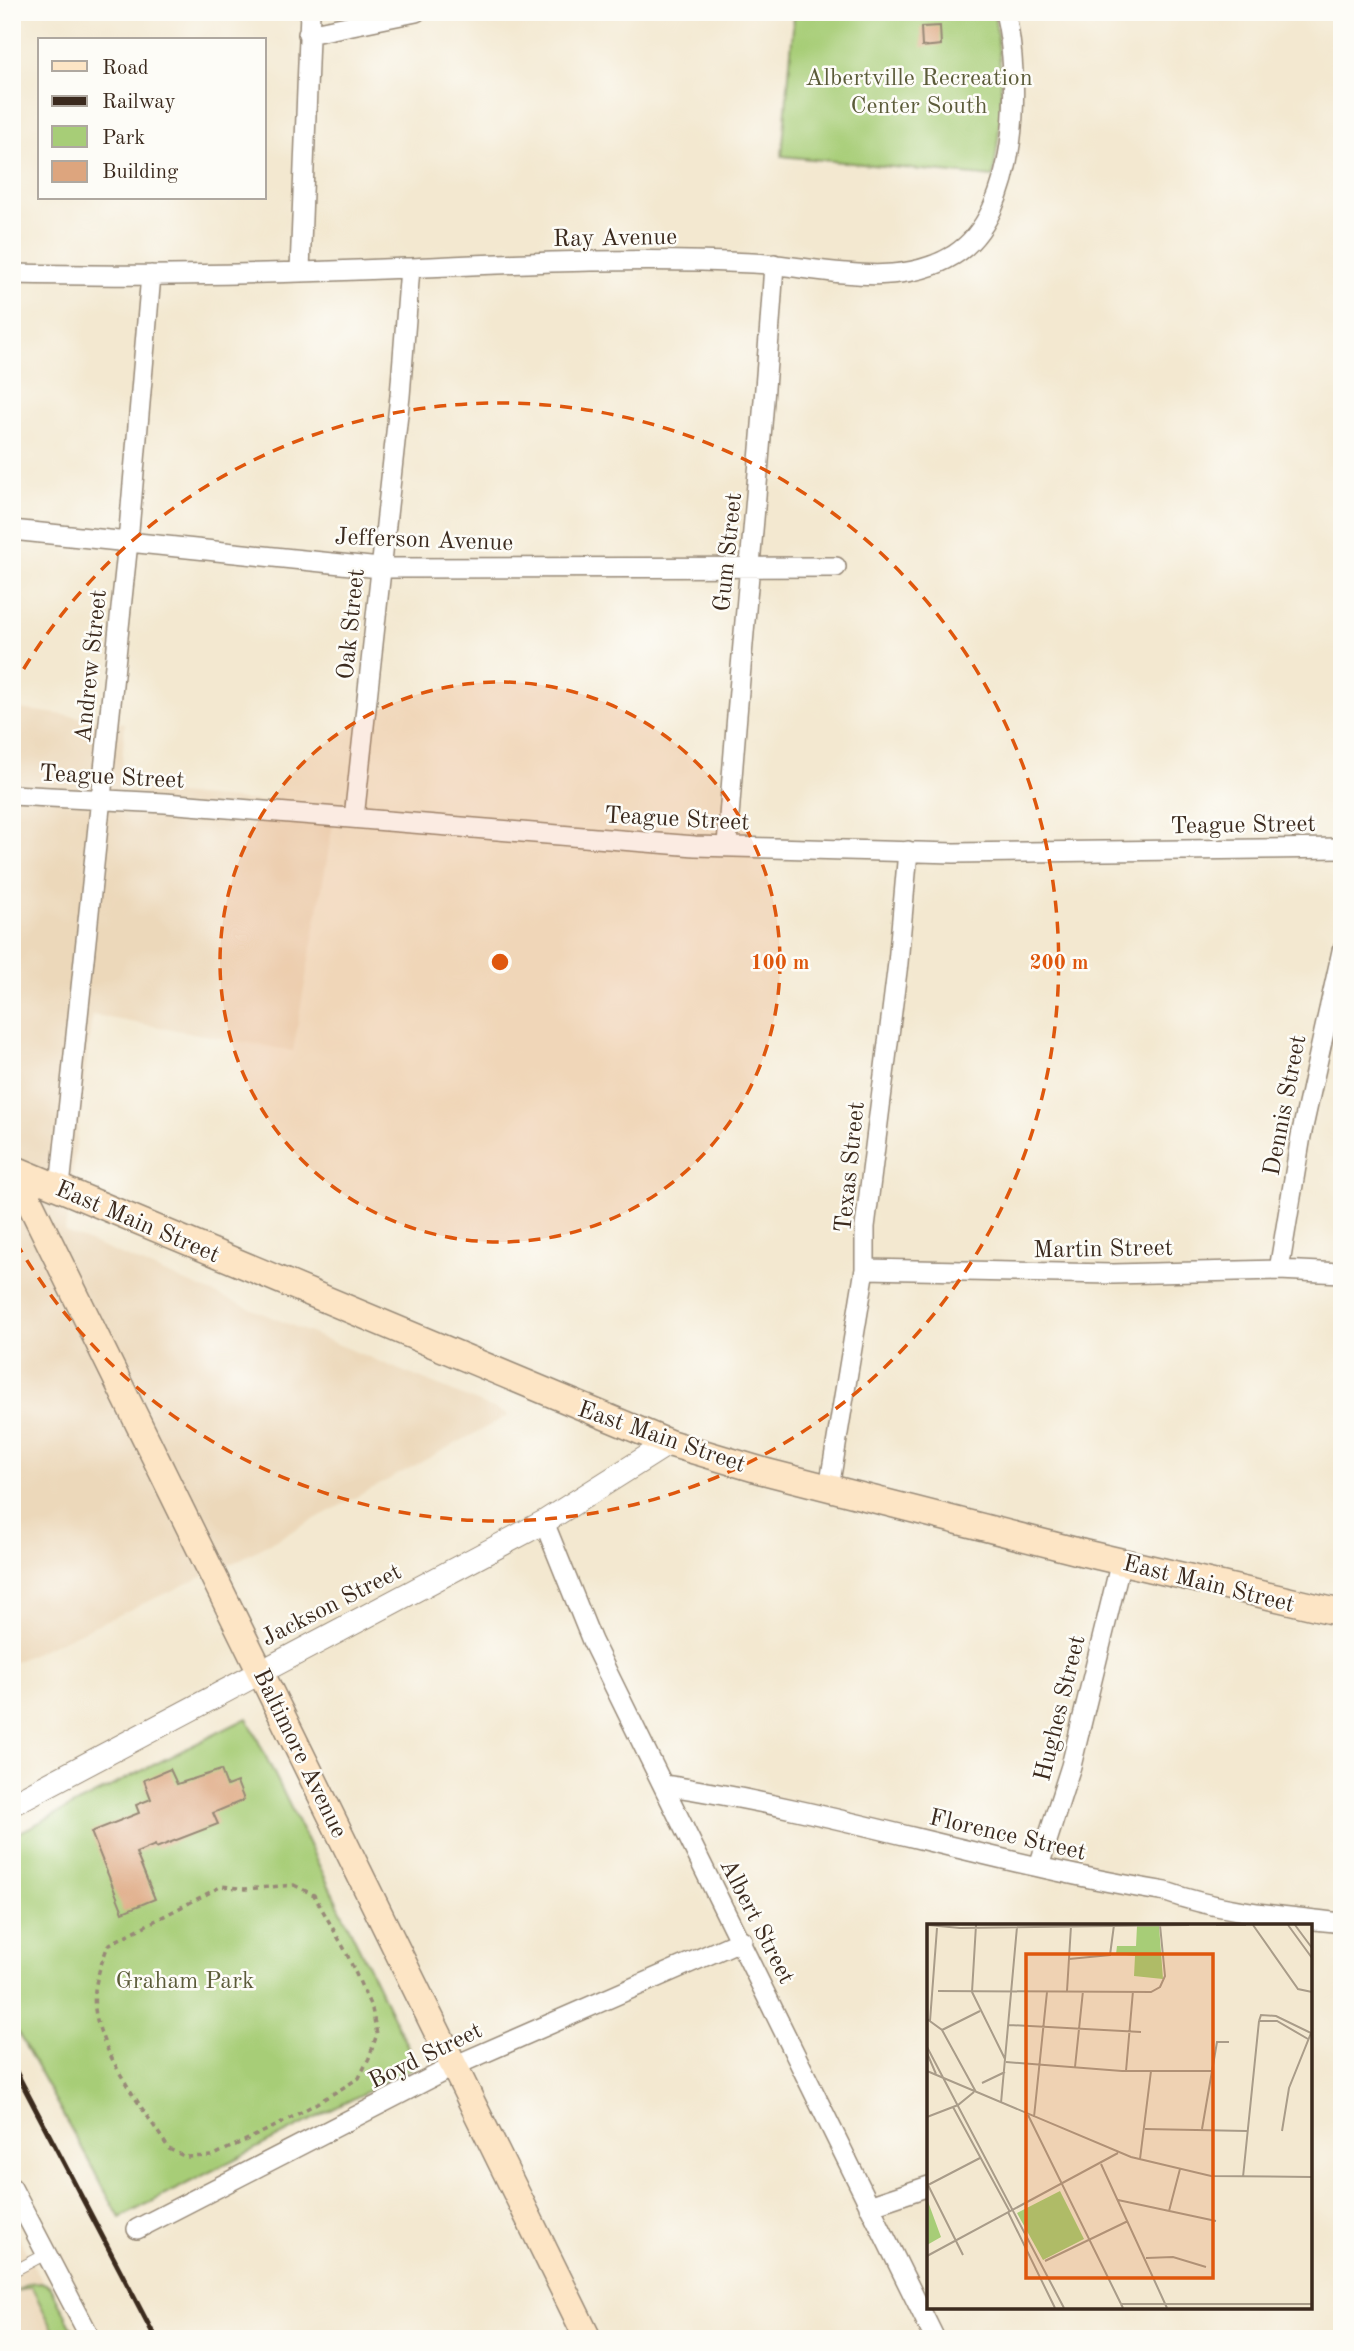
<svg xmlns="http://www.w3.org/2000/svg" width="1354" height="2351" font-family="'Old Standard TT',serif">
<rect width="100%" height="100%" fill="#fdfcf7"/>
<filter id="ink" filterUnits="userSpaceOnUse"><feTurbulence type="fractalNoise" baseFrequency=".0143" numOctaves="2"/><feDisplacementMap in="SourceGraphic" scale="14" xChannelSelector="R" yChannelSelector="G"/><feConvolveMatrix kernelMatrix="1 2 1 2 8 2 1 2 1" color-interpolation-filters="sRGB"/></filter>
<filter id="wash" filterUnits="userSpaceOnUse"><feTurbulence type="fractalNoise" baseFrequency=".00686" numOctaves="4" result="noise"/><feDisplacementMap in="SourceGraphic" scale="28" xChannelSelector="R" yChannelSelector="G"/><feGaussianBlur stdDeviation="1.57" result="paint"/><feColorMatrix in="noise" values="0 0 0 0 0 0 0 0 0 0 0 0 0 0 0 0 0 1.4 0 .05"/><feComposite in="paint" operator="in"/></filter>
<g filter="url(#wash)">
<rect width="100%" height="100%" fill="#f3e8d0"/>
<path fill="#ecd8ba" d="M 12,708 L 125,723 L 120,789 L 336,808 L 293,1051 L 92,1015 L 65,1232 L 509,1415 L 233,1563 L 12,1663 Z
M 12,2226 L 74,2339 L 12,2339 Z"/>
<path fill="#a7cd77" stroke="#717c4a" stroke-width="2" d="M 770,12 L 994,12 C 1004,76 1003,113 993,177 L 782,156 L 794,16 Z
M 247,1718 L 417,2066 L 120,2218 L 12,2022 L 12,1836 Z
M 41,2282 L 50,2286 L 78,2339 L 58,2339 L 31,2286 L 15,2292 L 28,2283 Z"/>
<g id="blocks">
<path fill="#dda57e" d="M 940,26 L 941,45 L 922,47 L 921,27 Z
M 170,1769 L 177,1784 L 221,1770 L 227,1786 L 237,1782 L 244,1800 L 213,1813 L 218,1824 L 156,1848 L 155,1845 L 136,1853 L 155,1899 L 123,1912 L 91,1832 L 139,1813 L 136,1805 L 151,1799 L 144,1780 Z"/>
</g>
</g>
<g filter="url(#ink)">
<use href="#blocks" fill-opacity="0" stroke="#978977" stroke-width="2"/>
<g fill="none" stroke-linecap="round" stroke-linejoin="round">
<defs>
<path id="service" d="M 12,2272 L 46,2254"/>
<path id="minor" d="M 308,34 L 416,12
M 300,270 L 310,12
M 12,274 C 143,277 275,274 406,268 C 521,263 637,257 752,263 C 817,266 894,292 954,255 C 1020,214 1021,79 1005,12
M 12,530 L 380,568 L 836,567
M 12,795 L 165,803 L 695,846 L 954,853 L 1342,848
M 354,818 L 400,396 L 410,268
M 727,846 C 740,651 762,458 774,264
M 60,1187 L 128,542 L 151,275
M 865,1269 L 1113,1274 L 1279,1270 L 1342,1273
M 1279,1270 L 1301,1136 L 1342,951
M 829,1488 L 865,1269 L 865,1227 L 898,963 L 908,851
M 544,1522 L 592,1641 L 935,2339
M 664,1785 C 833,1810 997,1865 1166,1892 C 1222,1912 1283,1916 1342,1923
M 1039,1866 L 1071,1766 L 1121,1561
M 12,2188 L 91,2339
M 869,2206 L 929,2186
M 137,2229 L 454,2066 L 742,1940"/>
<path id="tertiary" d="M 12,1804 L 544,1522 L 669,1443"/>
<path id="secondary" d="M 12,1168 L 669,1443 L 763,1471 L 1084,1553 L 1342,1613
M 13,1168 L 588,2339"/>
</defs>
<use href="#service" stroke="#978977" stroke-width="12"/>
<use href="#minor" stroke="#978977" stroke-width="22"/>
<use href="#tertiary" stroke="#978977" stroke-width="25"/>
<use href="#secondary" stroke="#978977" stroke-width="29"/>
<path stroke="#978977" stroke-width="3.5" stroke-dasharray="5 5" stroke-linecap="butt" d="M 294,1885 L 314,1895 L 345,1950 L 372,2009 L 377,2034 L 369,2058 L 359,2078 L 331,2095 L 280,2124 L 212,2156 L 186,2157 L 169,2149 C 144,2109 101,2056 95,2009 C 92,1987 101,1965 108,1945 L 222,1886 L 245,1889 Z"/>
<use href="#service" stroke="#fff" stroke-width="10"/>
<use href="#minor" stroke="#fff" stroke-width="19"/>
<use href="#tertiary" stroke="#fff" stroke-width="23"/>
<use href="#secondary" stroke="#fde5c5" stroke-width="26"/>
<path stroke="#3b2a1e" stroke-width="5" d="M 12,2064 L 156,2339"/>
</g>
</g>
<circle cx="500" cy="962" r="280" fill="#df570d" fill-opacity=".12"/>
<g fill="none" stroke="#df570d" stroke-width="3.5" stroke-dasharray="12 9">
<circle cx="500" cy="962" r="280"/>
<path d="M13 687A559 559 0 1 1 13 1237"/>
</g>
<g text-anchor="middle" stroke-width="5" stroke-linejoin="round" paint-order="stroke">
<g font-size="24" fill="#5b5b39" stroke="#fdfcf7">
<text x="919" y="85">Albertville Recreation<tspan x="919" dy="28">Center South</tspan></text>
<text x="185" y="1988">Graham Park</text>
</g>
<g font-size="24" fill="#3b2a1e" stroke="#fdfcf7">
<text transform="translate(615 237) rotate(-1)" y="8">Ray Avenue</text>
<text transform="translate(424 539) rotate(2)" y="8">Jefferson Avenue</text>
<text transform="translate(727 552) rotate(-84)" y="8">Gum Street</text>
<text transform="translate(350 624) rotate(-84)" y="8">Oak Street</text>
<text transform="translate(90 666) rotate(-84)" y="8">Andrew Street</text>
<text transform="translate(112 776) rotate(3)" y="8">Teague Street</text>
<text transform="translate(677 818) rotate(3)" y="8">Teague Street</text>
<text transform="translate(1243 824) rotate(-1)" y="8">Teague Street</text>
<text transform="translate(1284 1105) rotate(-79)" y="8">Dennis Street</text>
<text transform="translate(849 1167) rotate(-84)" y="8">Texas Street</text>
<text transform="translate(138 1221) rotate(23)" y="8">East Main Street</text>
<text transform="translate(1103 1248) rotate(-1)" y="8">Martin Street</text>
<text transform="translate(662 1436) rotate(19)" y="8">East Main Street</text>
<text transform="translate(1209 1583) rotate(14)" y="8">East Main Street</text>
<text transform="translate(331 1604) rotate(-27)" y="8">Jackson Street</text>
<text transform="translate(1059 1708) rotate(-76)" y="8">Hughes Street</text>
<text transform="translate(301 1753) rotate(64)" y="8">Baltimore Avenue</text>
<text transform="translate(1008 1834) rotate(13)" y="8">Florence Street</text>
<text transform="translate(758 1921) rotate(63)" y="8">Albert Street</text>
<text transform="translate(425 2055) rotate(-26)" y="8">Boyd Street</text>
</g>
</g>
<g transform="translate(927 1924)">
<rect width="385" height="385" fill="#f3e8d0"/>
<path d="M 210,2 L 232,2 L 236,55 L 207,52 L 208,32 L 189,30 L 190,22 L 209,22 ZM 133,267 L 157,315 L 116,336 L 90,289 ZM 0,275 L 14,313 L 0,321 Z" fill="#a7cd77"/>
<path fill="none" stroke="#a99c89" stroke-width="2" d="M 1,1 L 33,4 L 262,1M 49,1 L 45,68 L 78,135M 289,1 L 319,1M 326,1 L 371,65 L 385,68M 361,1 L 385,34M 368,1 L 385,24M 142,35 L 183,31 L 187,1M 11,67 L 224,68 L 233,63 L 238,52 L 233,1M 140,67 L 144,2M 0,95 L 15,106 L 49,168M 3,97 L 10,4M 332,97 L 334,91 L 349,92 L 384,109 L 362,164 L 355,207M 332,97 L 350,97 L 381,115M 82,101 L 214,108M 15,106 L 53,87M 0,123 L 137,384M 0,129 L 9,150M 79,138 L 195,147 L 287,147M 148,143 L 156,67M 0,147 L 204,233 L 284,252 L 385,253M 199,147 L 206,67M 55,159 L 78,148M 74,179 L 90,3M 26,183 L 83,288M 101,191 L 196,384M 0,193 L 31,181 L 47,168M 107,193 L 120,68M 218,205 L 320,207M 275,205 L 290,118 L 302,118M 213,235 L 224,147M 174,240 L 240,384M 316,253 L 332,97M 0,259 L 36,331M 1,261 L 53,234M 191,276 L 289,297M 242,287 L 253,245M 81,288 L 128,384M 0,332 L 191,229M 219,334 L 246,333 L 279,343M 118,337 L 201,297M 194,380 L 385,380"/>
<path fill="#df570d" fill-opacity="0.15" stroke="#df570d" stroke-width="3.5" d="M 99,30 L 286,30 L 286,354 L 99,354 Z"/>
<rect width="385" height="385" fill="none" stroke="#3b2a1e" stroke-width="3.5"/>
</g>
<circle cx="500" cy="962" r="10" fill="#df570d" stroke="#fdfcf7" stroke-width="3.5"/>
<g font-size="21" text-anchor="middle" font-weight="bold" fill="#df570d" stroke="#fdfcf7" stroke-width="5" stroke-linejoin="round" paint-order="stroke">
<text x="780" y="969">100 m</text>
<text x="1059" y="969">200 m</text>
</g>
<rect width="1354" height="2351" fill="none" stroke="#fdfcf7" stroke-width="42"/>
<rect x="38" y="38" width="228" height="161" fill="#fdfcf7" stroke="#afa8a0" stroke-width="2"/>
<rect x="52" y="61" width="35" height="10" fill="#fde5c5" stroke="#afa8a0" stroke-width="2"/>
<text x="102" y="74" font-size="21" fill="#3b2a1e">Road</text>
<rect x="52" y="96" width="35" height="10" fill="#3b2a1e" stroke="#afa8a0" stroke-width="2"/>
<text x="102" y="108" font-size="21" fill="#3b2a1e">Railway</text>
<rect x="52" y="126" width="35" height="21" fill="#a7cd77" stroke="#afa8a0" stroke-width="2"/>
<text x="102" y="144" font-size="21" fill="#3b2a1e">Park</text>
<rect x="52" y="161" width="35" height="21" fill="#dda57e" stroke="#afa8a0" stroke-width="2"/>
<text x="102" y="178" font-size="21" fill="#3b2a1e">Building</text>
</svg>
